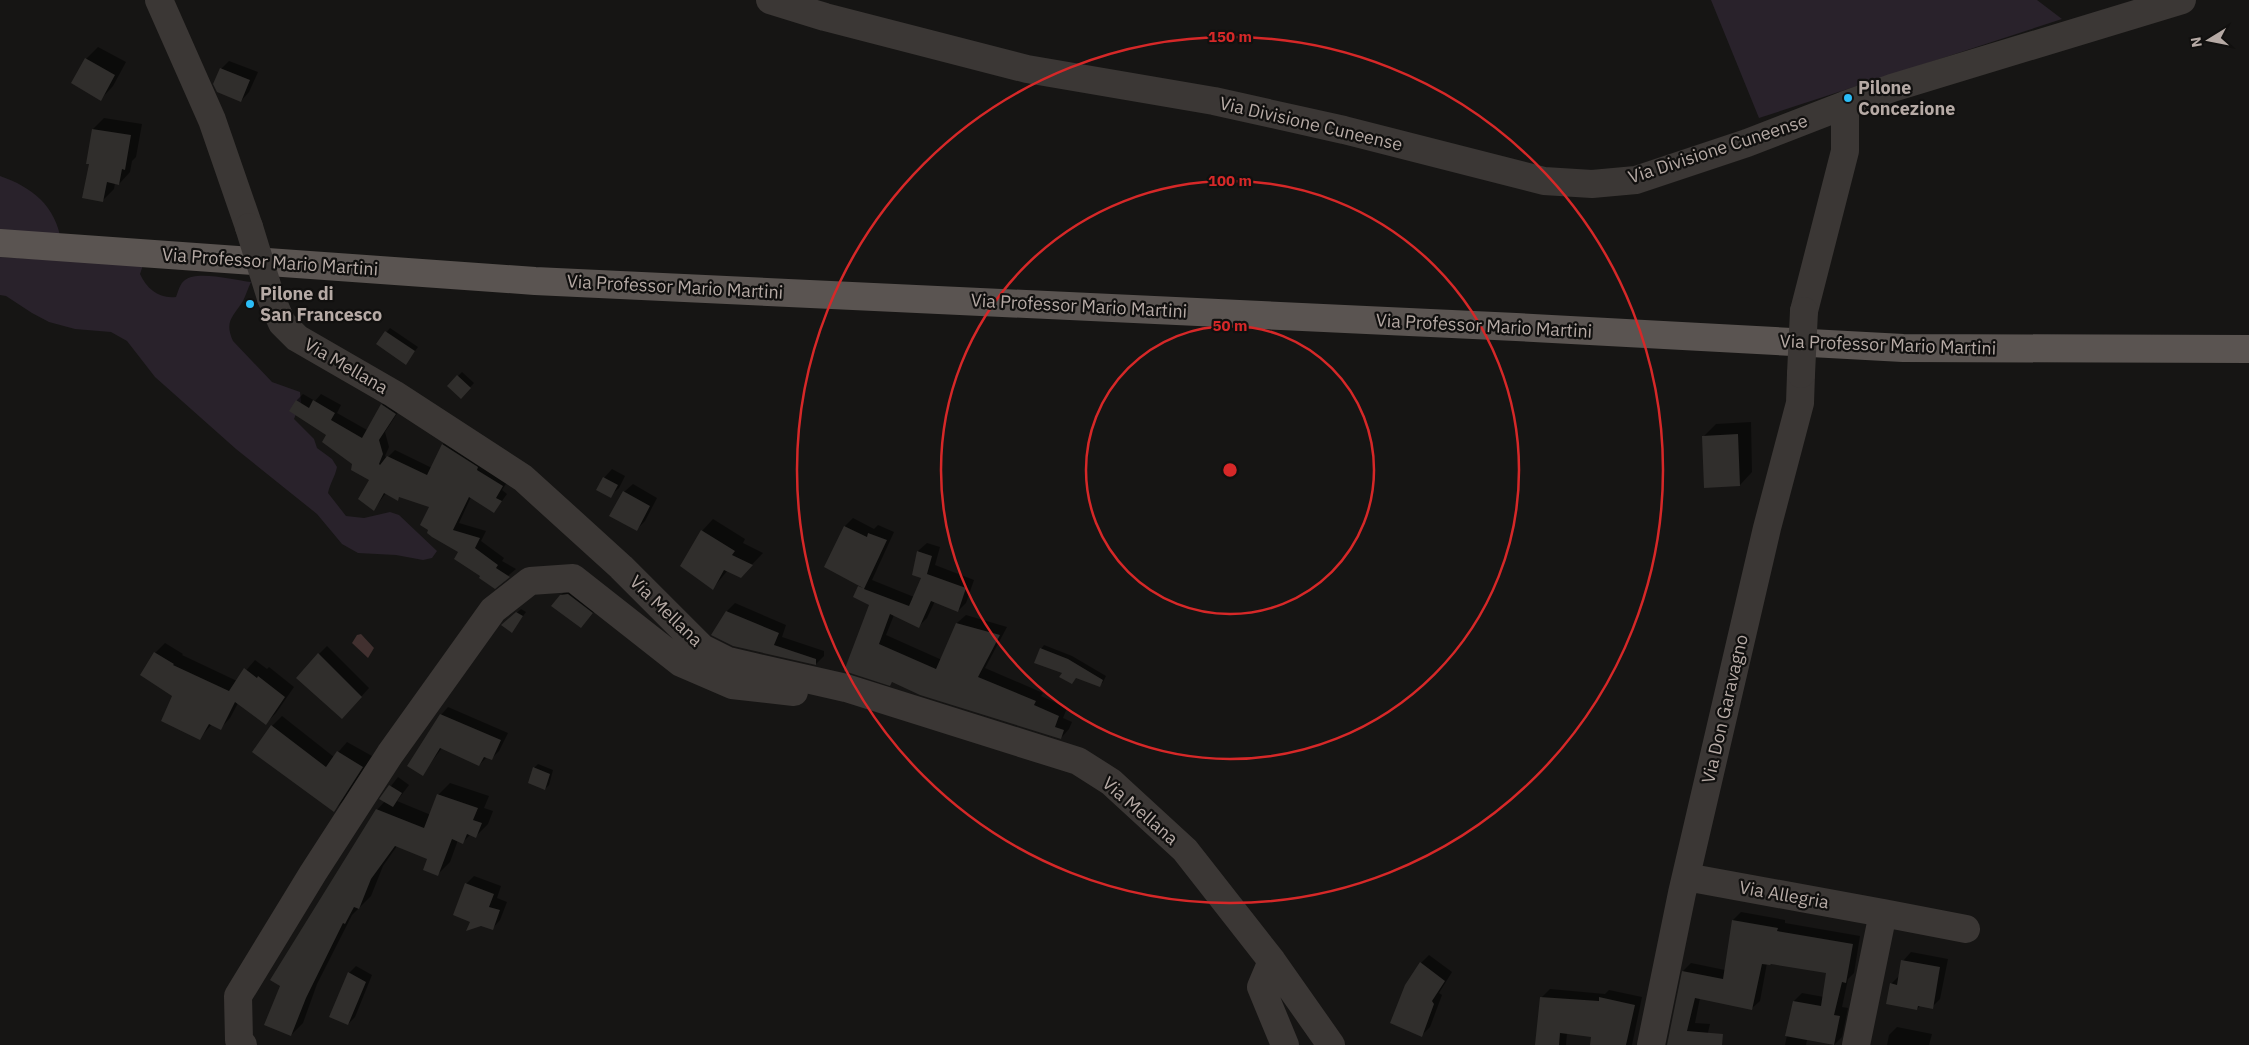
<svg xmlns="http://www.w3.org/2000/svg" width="2249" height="1045" font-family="'IBM Plex Sans',sans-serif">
<rect width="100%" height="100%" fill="#161514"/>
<path fill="#29222b" d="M 1711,0 L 2037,0 L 2062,19 L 1759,118 Z
M 0,176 C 32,187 56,206 61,241 L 0,233 Z
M 0,257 L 143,265 L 140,274 C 147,289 159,299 176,297 C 178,292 180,283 185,280 C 197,270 235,280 251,282 C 248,288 246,295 243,301 C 233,317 224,321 233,341 L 272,382 L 300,392 L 301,402 L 294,419 L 314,439 L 317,448 L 332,459 L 337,467 C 335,477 330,483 328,493 L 346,516 L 364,518 L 390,512 L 399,515 L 437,551 L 432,558 L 423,560 L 396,555 L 358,553 L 342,544 L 317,514 L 236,449 L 155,377 L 127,341 L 111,332 L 75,329 L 49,322 L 32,313 L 6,296 L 0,295 Z"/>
<path fill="#41302f" d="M 361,634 L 374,648 L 368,658 L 352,643 L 357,635 Z"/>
<path fill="#0007" d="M 98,47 L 126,62 L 113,86 L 101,99 L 86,59 Z
M 229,61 L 258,72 L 249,92 L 241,101 L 221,69 Z
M 104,118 L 142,124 L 136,157 L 132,161 L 130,172 L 119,184 L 115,183 L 114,189 L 102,201 L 93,129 Z
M 390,328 L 418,347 L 406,363 L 377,344 Z
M 462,372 L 474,383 L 461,397 L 458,376 Z
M 303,394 L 315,401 L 321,394 L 341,405 L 337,413 L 367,430 L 382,405 L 388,398 L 402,406 L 385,432 L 389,447 L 385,456 L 387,458 L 395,450 L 432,468 L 443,444 L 450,438 L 509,479 L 502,490 L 507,494 L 494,512 L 471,497 L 459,523 L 486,531 L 481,541 L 504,558 L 502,561 L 516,569 L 495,587 L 460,552 L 430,529 L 431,506 L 400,496 L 397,499 L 386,493 L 374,509 L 371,480 L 296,401 Z
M 1751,422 L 1752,472 L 1740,485 L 1703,437 L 1716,424 Z
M 612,469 L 625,476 L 619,488 L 610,496 L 604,478 Z
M 633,484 L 657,498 L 645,521 L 636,530 L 611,516 L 624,492 Z
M 853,518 L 874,529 L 878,525 L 894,532 L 872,580 L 914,597 L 923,578 L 914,574 L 918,551 L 927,543 L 940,547 L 935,565 L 974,580 L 966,603 L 958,611 L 935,601 L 927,618 L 919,626 L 894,615 L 886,635 L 942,660 L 957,623 L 966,615 L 1007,627 L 985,668 L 1043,693 L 1041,696 L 1067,708 L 1063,718 L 1072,722 L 1069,729 L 1061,738 L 893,681 L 890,684 L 845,671 L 871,604 L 859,587 L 861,586 L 845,526 Z
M 713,519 L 745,539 L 743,543 L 763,553 L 741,576 L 728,570 L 713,588 L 702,531 Z
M 569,587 L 600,605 L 581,627 L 561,595 Z
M 735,603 L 786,625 L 782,637 L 824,651 L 824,656 L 816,664 L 734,645 L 727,611 Z
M 521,609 L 526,612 L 512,631 L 503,625 Z
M 165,643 L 183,654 L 182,655 L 237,681 L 255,660 L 267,669 L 269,667 L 294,687 L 276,713 L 266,723 L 238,703 L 230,718 L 221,728 L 212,724 L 199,739 L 174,696 L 141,675 L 155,653 Z
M 1044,645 L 1072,656 L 1106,676 L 1103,682 L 1100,685 L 1064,672 L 1041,649 Z
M 327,646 L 369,688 L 350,709 L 319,654 Z
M 448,707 L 508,733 L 499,751 L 491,759 L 487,757 L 479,765 L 442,748 L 422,774 L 441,715 Z
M 282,716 L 334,757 L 347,742 L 372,756 L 344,800 L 334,810 L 254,752 L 272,726 Z
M 538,764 L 553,770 L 549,785 L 545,789 L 534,768 Z
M 398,777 L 409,785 L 397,801 L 431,815 L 438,795 L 450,783 L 489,796 L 484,808 L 493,811 L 488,824 L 476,836 L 471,834 L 463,842 L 458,840 L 450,862 L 438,874 L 429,858 L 397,846 L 383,866 L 371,896 L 352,915 L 317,984 L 303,1023 L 291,1035 L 377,810 L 385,801 L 381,799 Z
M 474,876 L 501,886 L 497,898 L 507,902 L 500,920 L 492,929 L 471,921 L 466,884 Z
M 1741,912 L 1785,920 L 1785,923 L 1860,936 L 1854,973 L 1848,979 L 1842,1007 L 1848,1008 L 1842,1037 L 1834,1045 L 1807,1040 L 1806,1045 L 1785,1045 L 1794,1001 L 1802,993 L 1824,997 L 1828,972 L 1767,963 L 1760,1001 L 1751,1009 L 1700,998 L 1695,1023 L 1710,1024 L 1705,1045 L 1668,1045 L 1683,971 L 1691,963 L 1725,970 L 1733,920 Z
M 1911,952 L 1948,959 L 1940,999 L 1932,1007 L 1921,1005 L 1917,1009 L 1891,984 L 1899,976 L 1903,961 Z
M 1429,955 L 1452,972 L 1439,993 L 1442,995 L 1430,1027 L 1422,1035 L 1421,963 Z
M 356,966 L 372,975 L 355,1017 L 348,1024 L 349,973 Z
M 1550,989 L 1605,994 L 1609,990 L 1642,997 L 1632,1045 L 1591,1045 L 1593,1036 L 1567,1033 L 1566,1045 L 1536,1045 L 1542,997 Z
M 1897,1027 L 1932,1034 L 1929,1045 L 1887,1045 L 1889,1035 Z"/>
<path fill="#302e2c" d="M 85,58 L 115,75 L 101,101 L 71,83 Z
M 220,68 L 250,80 L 241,102 L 217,92 L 213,84 Z
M 92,129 L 131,135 L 125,170 L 122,169 L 119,185 L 107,182 L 103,202 L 82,198 L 89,164 L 86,164 Z
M 385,331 L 415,351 L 406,365 L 376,344 Z
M 457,375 L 471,388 L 461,399 L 447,386 Z
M 296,400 L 309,408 L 313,400 L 335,413 L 331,420 L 362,438 L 381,404 L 396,414 L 379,440 L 383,454 L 379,464 L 380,465 L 387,456 L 427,475 L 442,444 L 478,467 L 477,470 L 503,486 L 496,498 L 502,501 L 494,513 L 469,497 L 453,530 L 480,538 L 475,548 L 498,565 L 496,568 L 510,577 L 495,589 L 479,578 L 480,576 L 454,559 L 458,552 L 432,537 L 427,533 L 428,530 L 420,525 L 429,507 L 399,497 L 398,501 L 384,493 L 374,511 L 358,499 L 369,480 L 351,470 L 352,464 L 322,442 L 326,435 L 289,411 Z
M 1738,434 L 1740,486 L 1704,488 L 1702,436 Z
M 603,477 L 618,485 L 611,498 L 596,490 Z
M 623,491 L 650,506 L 637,531 L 609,516 Z
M 844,526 L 867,537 L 868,533 L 887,540 L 864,589 L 909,606 L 921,578 L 912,575 L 917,551 L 932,556 L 927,574 L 966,588 L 958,612 L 931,601 L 919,628 L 890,614 L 879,644 L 936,669 L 956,623 L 1000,635 L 978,677 L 1036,701 L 1034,705 L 1059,716 L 1055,727 L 1064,730 L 1061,739 L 920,695 L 892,682 L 890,686 L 844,671 L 869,605 L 853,597 L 858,586 L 863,588 L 824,567 Z
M 701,530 L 735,551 L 732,555 L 753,565 L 741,578 L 724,570 L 713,590 L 680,566 Z
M 568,594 L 593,613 L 581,628 L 551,606 L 560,595 Z
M 726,611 L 779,633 L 774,645 L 816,659 L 816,665 L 733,646 L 711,635 Z
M 516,612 L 523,616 L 512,633 L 501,625 Z
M 1040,648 L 1068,659 L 1103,680 L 1100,687 L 1076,678 L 1072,684 L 1059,677 L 1062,673 L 1034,663 Z
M 154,652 L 174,664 L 173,665 L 229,691 L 244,668 L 257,678 L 258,676 L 285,697 L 266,725 L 235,702 L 221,730 L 209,724 L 200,740 L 161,721 L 172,696 L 140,675 Z
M 318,653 L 362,697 L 342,719 L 296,678 Z
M 440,714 L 501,740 L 492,760 L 484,757 L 479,766 L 440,748 L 423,776 L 407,766 Z
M 271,725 L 326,767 L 337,751 L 363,767 L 334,812 L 252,752 Z
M 533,767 L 550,774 L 545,790 L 528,783 Z
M 389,785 L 402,793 L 393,807 L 379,799 Z
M 437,794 L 478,808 L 473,820 L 482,823 L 476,838 L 467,834 L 463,844 L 452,839 L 438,876 L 423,870 L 427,859 L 395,846 L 371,879 L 359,909 L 354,907 L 345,924 L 343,923 L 306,998 L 291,1036 L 264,1025 L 280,986 L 270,980 L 376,809 L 424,828 Z
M 465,883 L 494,894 L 489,907 L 500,910 L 493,930 L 481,926 L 466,931 L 470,922 L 453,915 Z
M 1732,920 L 1778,928 L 1777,931 L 1853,944 L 1846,983 L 1842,982 L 1834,1015 L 1840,1016 L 1834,1045 L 1785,1036 L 1793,1001 L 1821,1006 L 1826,973 L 1771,964 L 1770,965 L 1762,964 L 1752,1010 L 1695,998 L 1687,1031 L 1723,1034 L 1722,1045 L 1667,1045 L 1682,971 L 1723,979 Z
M 1901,960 L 1940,967 L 1933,1009 L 1918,1006 L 1917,1010 L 1886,1004 L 1890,983 L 1897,985 Z
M 1420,962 L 1445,981 L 1432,1001 L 1434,1004 L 1422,1037 L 1390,1023 L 1405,985 Z
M 348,972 L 366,982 L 348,1025 L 329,1017 Z
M 1540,997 L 1599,1001 L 1599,997 L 1635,1005 L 1626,1045 L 1590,1045 L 1591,1037 L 1560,1033 L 1559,1045 L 1535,1045 Z"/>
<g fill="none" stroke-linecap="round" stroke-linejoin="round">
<path stroke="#3b3735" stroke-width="28" d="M 159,0 L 212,120 L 249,227
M 770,0 L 825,17 L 1027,69 L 1214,101 L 1344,130 L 1544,181 L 1592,184 L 1636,180 L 1747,143 L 1845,105
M 271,298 L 282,323 L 297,338 L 394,394 L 523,478 L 621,567 L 702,648 L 728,661 L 846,688 L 1078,761 L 1111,782 L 1185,850 L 1272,961 L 1331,1045
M 1804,311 L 1845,151 L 1845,105 L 1892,88 L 2182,0
M 1686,877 L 1883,913 L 1856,1045
M 1883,913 L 1966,929
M 1272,961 L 1261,987 L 1285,1045
M 243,1045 L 239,1040 L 238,996 L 313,873 L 390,754 L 493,610 L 530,581 L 573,578 L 681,663 L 732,685 L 794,692
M 1651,1045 L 1682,893 L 1767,528 L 1800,403 L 1801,374"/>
<path stroke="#5a5451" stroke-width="28" d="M 0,243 L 535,281 L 1516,327 L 1903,348 L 2249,349"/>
<path stroke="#3b3735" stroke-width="28" d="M 249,227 L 271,298
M 1801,374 L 1804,311"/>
</g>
<g fill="none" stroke="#d62828" stroke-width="2.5">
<circle cx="1230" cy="470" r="144"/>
<circle cx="1230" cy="470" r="289"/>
<circle cx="1230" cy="470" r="433"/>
</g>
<g fill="#2bbdf7" stroke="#11100f" stroke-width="2">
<circle cx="1848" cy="98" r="5"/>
<circle cx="250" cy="304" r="5"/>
</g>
<g text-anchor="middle" stroke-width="4.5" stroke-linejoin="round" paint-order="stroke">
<g font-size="18" font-weight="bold" fill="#b6aaa5" stroke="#11100f" text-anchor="start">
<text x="1858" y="94">Pilone<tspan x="1858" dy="21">Concezione</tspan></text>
<text x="260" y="300">Pilone di<tspan x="260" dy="21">San Francesco</tspan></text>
</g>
<g font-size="18" fill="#b6aaa5" stroke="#11100f">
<text transform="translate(1311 124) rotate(13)" y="6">Via Divisione Cuneense</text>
<text transform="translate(1718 149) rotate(-18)" y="6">Via Divisione Cuneense</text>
<text transform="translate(270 262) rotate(4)" y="6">Via Professor Mario Martini</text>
<text transform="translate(675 287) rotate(3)" y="6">Via Professor Mario Martini</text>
<text transform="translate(1079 306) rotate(3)" y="6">Via Professor Mario Martini</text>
<text transform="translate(1484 326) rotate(3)" y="6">Via Professor Mario Martini</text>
<text transform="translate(1888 345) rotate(2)" y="6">Via Professor Mario Martini</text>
<text transform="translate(346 366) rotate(30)" y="6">Via Mellana</text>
<text transform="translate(666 611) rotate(44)" y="6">Via Mellana</text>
<text transform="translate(1725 709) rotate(-77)" y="6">Via Don Garavagno</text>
<text transform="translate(1140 811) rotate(41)" y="6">Via Mellana</text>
<text transform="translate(1784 895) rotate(10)" y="6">Via Allegria</text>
</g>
</g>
<circle cx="1230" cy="470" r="8" fill="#d62828" stroke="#11100f" stroke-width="2.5"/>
<g font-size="15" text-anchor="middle" font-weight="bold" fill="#d62828" stroke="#11100f" stroke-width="4.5" stroke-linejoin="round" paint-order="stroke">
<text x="1230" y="42">150 m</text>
<text x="1230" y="186">100 m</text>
<text x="1230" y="331">50 m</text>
</g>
<g transform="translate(2209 40) rotate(260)" stroke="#11100f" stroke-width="4" paint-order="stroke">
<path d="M0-4L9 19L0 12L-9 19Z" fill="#b6aaa5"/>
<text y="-8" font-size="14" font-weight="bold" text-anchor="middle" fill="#b6aaa5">N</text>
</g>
</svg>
